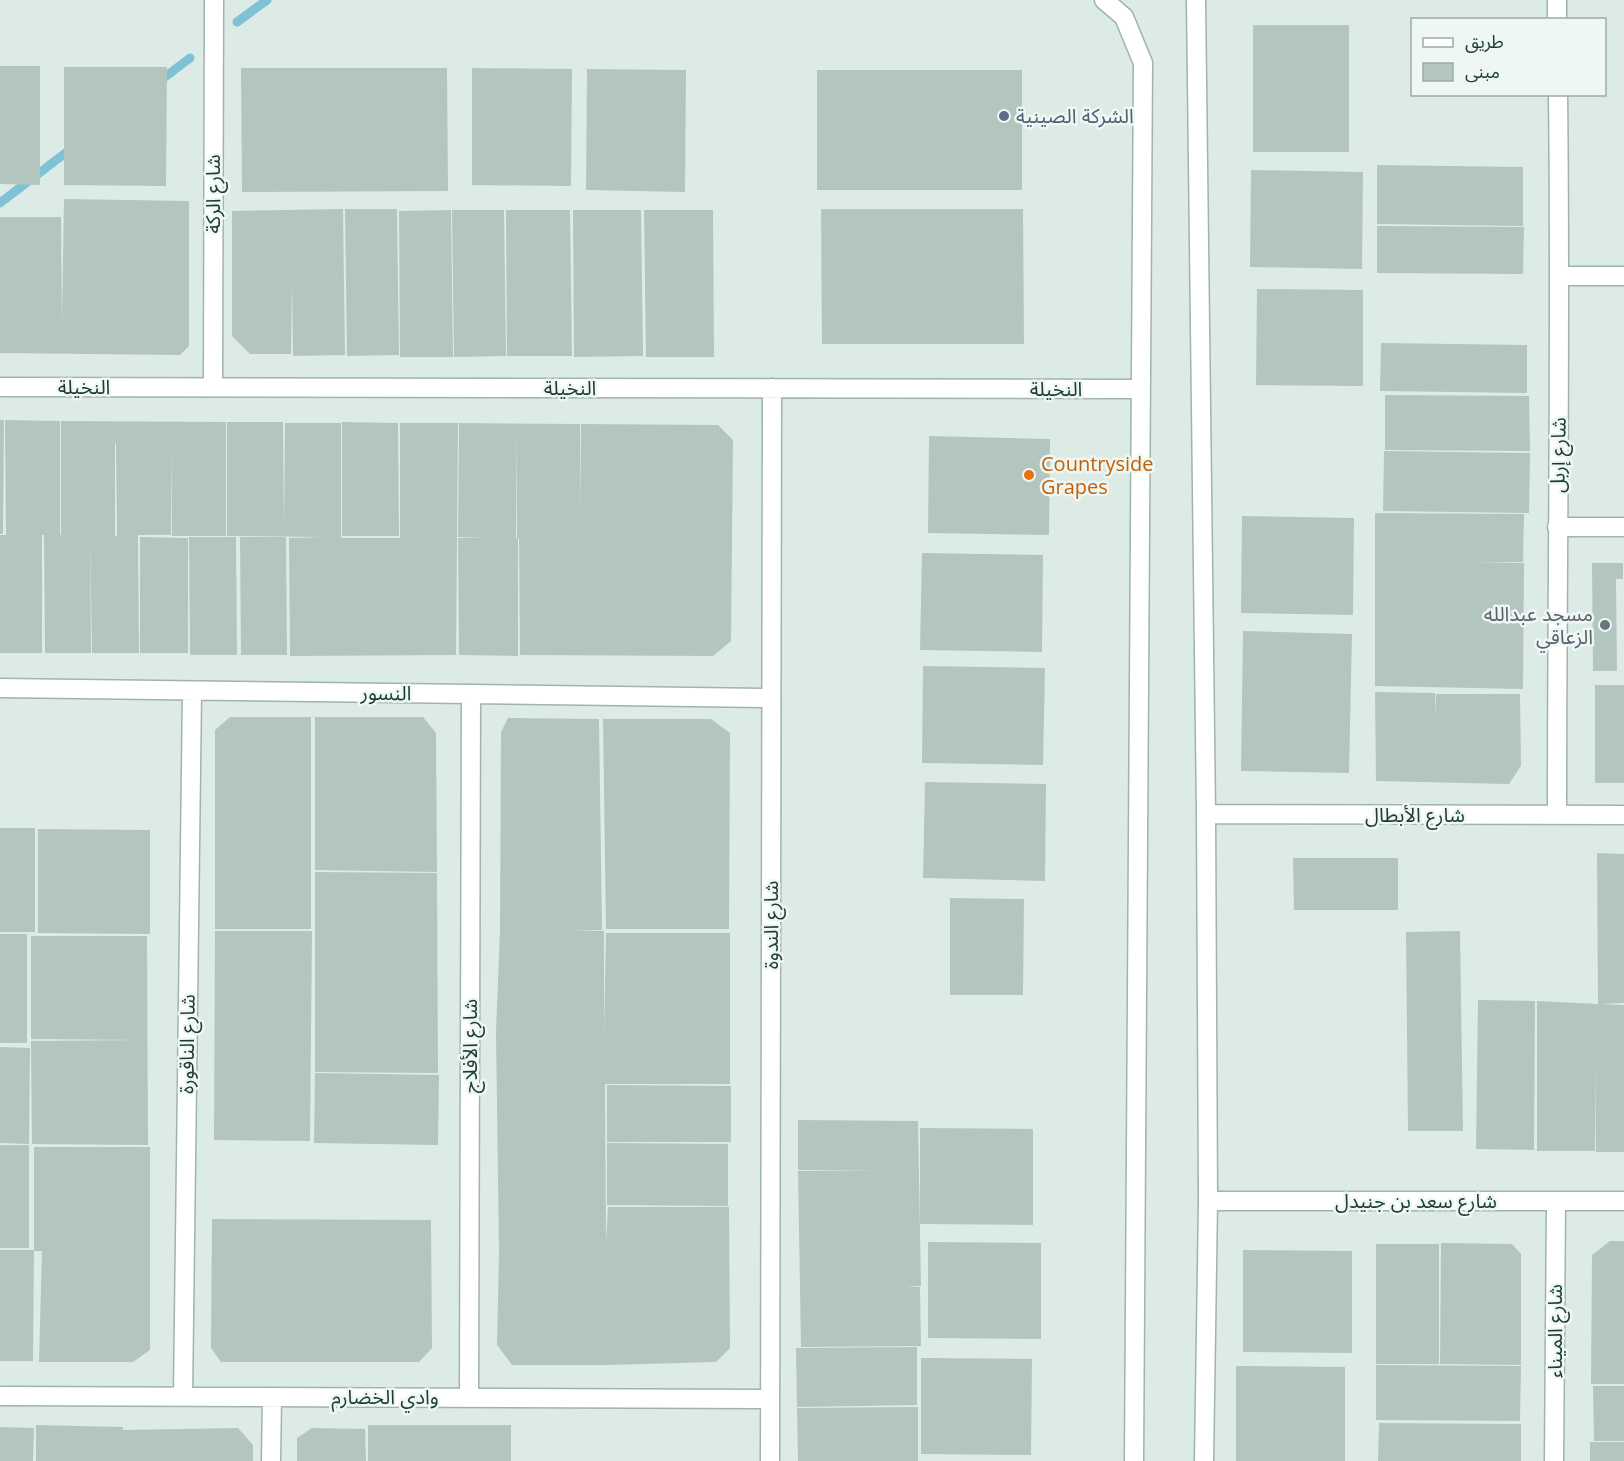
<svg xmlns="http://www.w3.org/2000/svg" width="1624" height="1461" font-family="'Open Sans','Noto Sans Arabic',sans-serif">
<rect width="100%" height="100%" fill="#ddebe6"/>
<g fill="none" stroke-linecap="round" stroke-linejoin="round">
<path stroke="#7fc2d6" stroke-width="9" d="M 237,22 L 267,0
M 157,83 L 190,58
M 0,203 L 72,148"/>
</g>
<path fill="#b2c6bf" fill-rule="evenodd" d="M 1253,25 L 1349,25 L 1349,152 L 1253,152 Z
M 0,66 L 40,66 L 40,185 L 0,184 Z
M 64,67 L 167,67 L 166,186 L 64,185 Z
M 241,68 L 447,68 L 448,191 L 242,192 Z
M 472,68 L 572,69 L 571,186 L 472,185 Z
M 587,69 L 686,70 L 685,192 L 586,190 Z
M 817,70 L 1022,70 L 1022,190 L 817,190 Z
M 1377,165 L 1523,167 L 1523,226 L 1377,224 Z
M 1251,170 L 1363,172 L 1362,269 L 1250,267 Z
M 64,199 L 189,201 L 189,346 L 180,355 L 0,353 L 0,217 L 61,217 L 62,322 Z
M 343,209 L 345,355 L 293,356 L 292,282 L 291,354 L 250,354 L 232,336 L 232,211 Z
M 345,209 L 397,209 L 399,355 L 347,356 Z
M 821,209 L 1023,209 L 1024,344 L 822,344 Z
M 451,210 L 453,357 L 400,357 L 399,211 Z
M 452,210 L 504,210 L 506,356 L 454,357 Z
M 506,210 L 570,210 L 572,356 L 507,356 Z
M 573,210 L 641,210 L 643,356 L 574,357 Z
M 644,210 L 713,210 L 714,357 L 646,357 Z
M 1377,226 L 1524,227 L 1523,274 L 1377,273 Z
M 1257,289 L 1363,290 L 1363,386 L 1256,385 Z
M 1381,343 L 1527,345 L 1527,393 L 1380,391 Z
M 1385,395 L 1529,396 L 1530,451 L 1385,450 Z
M 0,420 L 4,420 L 3,534 L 0,534 Z
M 5,420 L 60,421 L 60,535 L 61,535 L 61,421 L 226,422 L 226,536 L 172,536 L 171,445 L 171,535 L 138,535 L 139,653 L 92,653 L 90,535 L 91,653 L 45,653 L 44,535 L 42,535 L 42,653 L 0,653 L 0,535 L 6,535 ZM 115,443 L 116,443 L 117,536 L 115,536 Z
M 227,422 L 283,422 L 284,527 L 285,423 L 341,423 L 341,538 L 400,538 L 400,423 L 458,423 L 456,655 L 290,656 L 289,538 L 326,537 L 227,536 Z
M 342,422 L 398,423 L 399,536 L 342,536 Z
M 459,423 L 580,424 L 580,515 L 581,424 L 718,425 L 733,440 L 731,641 L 713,656 L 520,655 L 519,538 L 517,538 L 516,427 L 516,538 L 518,538 L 518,656 L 459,655 L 458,538 L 486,537 L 458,537 Z
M 929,436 L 1050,439 L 1049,535 L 928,533 Z
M 1384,451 L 1530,453 L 1529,513 L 1383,511 Z
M 1375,513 L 1524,514 L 1523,562 L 1473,562 L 1524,563 L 1523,689 L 1375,686 Z
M 1242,516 L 1354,518 L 1353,615 L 1241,613 Z
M 140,537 L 188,538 L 188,653 L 140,653 Z
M 189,537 L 236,537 L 237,655 L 190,655 Z
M 240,537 L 286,537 L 287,655 L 241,655 Z
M 922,553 L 1043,555 L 1042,652 L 920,650 Z
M 1592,563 L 1623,563 L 1623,579 L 1616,579 L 1617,671 L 1593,671 Z
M 1243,631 L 1352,634 L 1349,773 L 1241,771 Z
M 923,666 L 1045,668 L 1043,765 L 922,763 Z
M 1595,685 L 1624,685 L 1624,783 L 1595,783 Z
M 1375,692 L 1435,693 L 1435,715 L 1436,694 L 1520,694 L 1521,766 L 1509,784 L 1376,781 Z
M 230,717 L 311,717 L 311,929 L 215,929 L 215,730 Z
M 315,717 L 423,717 L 436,733 L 437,872 L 315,870 Z
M 508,718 L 599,719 L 602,930 L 573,931 L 604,931 L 604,1033 L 606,933 L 730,933 L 730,1084 L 605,1084 L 606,1242 L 608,1207 L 729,1207 L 730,1348 L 716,1362 L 607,1365 L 512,1365 L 497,1345 L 499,1253 L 496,1032 L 500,930 L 501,732 Z
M 603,719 L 711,719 L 730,733 L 729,929 L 606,929 Z
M 925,782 L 1046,784 L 1045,881 L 923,878 Z
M 0,828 L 35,828 L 35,932 L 0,932 Z
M 38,829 L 150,830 L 150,934 L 38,933 Z
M 1597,853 L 1624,854 L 1624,1003 L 1601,1004 L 1624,1005 L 1624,1152 L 1596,1152 L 1595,1067 L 1595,1151 L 1537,1151 L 1537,1001 L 1598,1004 Z
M 1293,858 L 1398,858 L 1398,910 L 1294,910 Z
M 315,872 L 437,873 L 438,1073 L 315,1072 Z
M 950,898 L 1024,899 L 1023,995 L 950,995 Z
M 215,931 L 312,931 L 310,1141 L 214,1140 Z
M 1460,931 L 1463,1131 L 1408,1131 L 1406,932 Z
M 0,934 L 27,934 L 27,1043 L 0,1043 Z
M 31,936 L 147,936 L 148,1145 L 32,1144 L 31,1041 L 143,1040 L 31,1039 Z
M 1478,1000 L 1535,1001 L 1534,1150 L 1476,1149 Z
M 0,1047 L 30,1048 L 29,1144 L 0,1143 Z
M 315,1073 L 439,1075 L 438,1145 L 314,1143 Z
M 607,1085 L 731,1086 L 731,1142 L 607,1142 Z
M 798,1120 L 918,1121 L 921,1286 L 905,1287 L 920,1287 L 921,1346 L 801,1347 L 798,1171 L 878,1170 L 798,1170 Z
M 920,1128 L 1033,1129 L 1033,1225 L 920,1224 Z
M 607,1143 L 728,1144 L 728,1206 L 607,1205 Z
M 0,1145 L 29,1145 L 29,1248 L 0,1248 Z
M 34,1147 L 150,1147 L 150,1350 L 133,1362 L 39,1362 L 42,1251 L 34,1251 Z
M 212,1219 L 431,1220 L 432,1348 L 419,1362 L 221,1362 L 211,1348 Z
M 1610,1241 L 1624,1241 L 1624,1384 L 1591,1384 L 1592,1255 Z
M 928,1242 L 1041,1243 L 1041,1339 L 928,1338 Z
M 1441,1243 L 1512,1244 L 1521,1254 L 1521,1365 L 1440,1364 Z
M 1376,1244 L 1439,1244 L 1439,1364 L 1376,1364 Z
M 0,1250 L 34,1250 L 33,1361 L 0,1361 Z
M 1243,1250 L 1352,1251 L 1352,1353 L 1243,1352 Z
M 917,1347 L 917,1405 L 797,1407 L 796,1348 Z
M 921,1358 L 1032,1359 L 1031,1455 L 921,1454 Z
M 1376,1365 L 1521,1366 L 1520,1421 L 1376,1420 Z
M 1236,1366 L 1345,1367 L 1345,1461 L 1236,1461 Z
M 1593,1386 L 1624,1386 L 1624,1441 L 1594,1441 Z
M 918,1407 L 918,1461 L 798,1461 L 797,1408 Z
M 1379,1423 L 1521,1424 L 1521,1461 L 1378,1461 Z
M 36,1425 L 123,1427 L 123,1430 L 238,1428 L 253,1445 L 253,1461 L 36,1461 Z
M 368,1425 L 511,1425 L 511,1461 L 368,1461 Z
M 0,1427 L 34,1428 L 33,1461 L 0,1461 Z
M 312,1428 L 365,1429 L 366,1461 L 297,1461 L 297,1438 Z
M 1590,1442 L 1624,1442 L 1624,1461 L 1590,1461 Z"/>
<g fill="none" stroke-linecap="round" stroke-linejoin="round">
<defs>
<path id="minor" d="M 1104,0 L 1124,17 L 1143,63 L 1134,1461
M 1196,0 L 1206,814 L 1208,1201 L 1204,1461
M 1557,0 L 1557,20
M 1560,276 L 1624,276
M 0,387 L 1140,389
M 213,387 L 214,0
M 1557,527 L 1624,527
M 0,688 L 771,698
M 1206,814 L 1624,815
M 1557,815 C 1557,575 1561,335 1558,94
M 1208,1201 L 1624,1201
M 0,1396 L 770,1399
M 183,1396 L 192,691
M 469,1397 L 471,694
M 271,1461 L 272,1397
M 770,1461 L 772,388
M 1554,1461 L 1556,1201"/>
</defs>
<use href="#minor" stroke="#a0b3ae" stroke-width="21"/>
<use href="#minor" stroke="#fff" stroke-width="18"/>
</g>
<circle fill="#5c6f8a" stroke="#eef7f3" stroke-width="2" cx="1004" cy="116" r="6"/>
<circle fill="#e8710a" stroke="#eef7f3" stroke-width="2" cx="1029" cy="475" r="6"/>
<circle fill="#6b7280" stroke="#eef7f3" stroke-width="2" cx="1605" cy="625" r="6"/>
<g text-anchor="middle" stroke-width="5" stroke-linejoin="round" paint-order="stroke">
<g font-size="20" fill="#4e5e75" stroke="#eef7f3" text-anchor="start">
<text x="1016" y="123">الشركة الصينية</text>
</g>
<g font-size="20" fill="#1d3b36" stroke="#eef7f3">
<text transform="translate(213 194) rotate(-90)" y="7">شارع الركة</text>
<text x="84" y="394">النخيلة</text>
<text x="570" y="395">النخيلة</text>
<text x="1056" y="396">النخيلة</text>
<text transform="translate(1558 455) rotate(-89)" y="7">شارع إربل</text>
<text transform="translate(386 693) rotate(1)" y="7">النسور</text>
<text x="1415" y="822">شارع الأبطال</text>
<text transform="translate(771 925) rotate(-90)" y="7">شارع الندوة</text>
<text transform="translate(187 1044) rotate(-89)" y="7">شارع الناقورة</text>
<text transform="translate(470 1046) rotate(-90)" y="7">شارع الأفلاج</text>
<text x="1416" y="1208">شارع سعد بن جنيدل</text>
<text transform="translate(1555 1331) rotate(-90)" y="7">شارع الميناء</text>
<text x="385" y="1404">وادي الخضارم</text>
</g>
<g font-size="20" fill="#c56008" stroke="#eef7f3" text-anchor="start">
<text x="1041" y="471">Countryside<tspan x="1041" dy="23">Grapes</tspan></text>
</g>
<g font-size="20" fill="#5b616d" stroke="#eef7f3" text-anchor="end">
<text x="1593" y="621">مسجد عبدالله<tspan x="1593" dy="23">الزعاقي</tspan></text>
</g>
</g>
<rect x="1411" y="18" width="195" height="78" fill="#eef7f3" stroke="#9aaca7" stroke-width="1.5"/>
<rect x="1423" y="38" width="30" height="9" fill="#ffffff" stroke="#9aaca7" stroke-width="1.5"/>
<text x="1465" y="48" font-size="18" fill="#1d3b36">طريق</text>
<rect x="1423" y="63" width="30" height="18" fill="#b2c6bf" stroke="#9aaca7" stroke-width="1.5"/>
<text x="1465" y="78" font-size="18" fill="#1d3b36">مبنى</text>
</svg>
